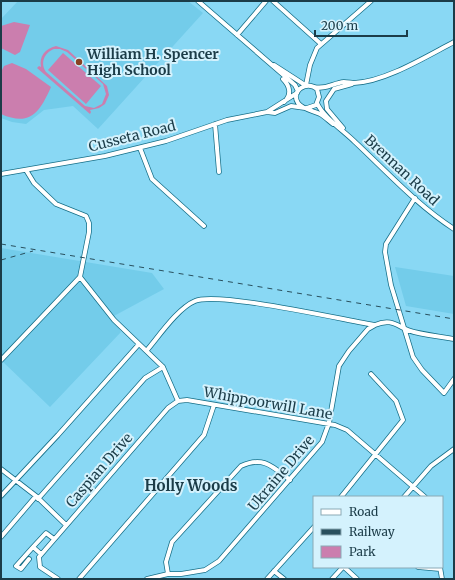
<svg xmlns="http://www.w3.org/2000/svg" width="455" height="580" font-family="Merriweather,serif">
<rect width="100%" height="100%" fill="#89d8f4"/>
<path fill="#73ccea" d="M 18,1 L 188,1 L 203,13 L 98,129 L 73,106 L 44,110 L 26,124 L 12,122 L 1,118 L 1,19 Z
M 1,248 L 152,273 L 164,289 L 112,317 L 121,332 L 50,407 L 1,360 Z
M 395,267 L 454,276 L 454,314 L 406,306 Z"/>
<path fill="#cb7eae" fill-rule="evenodd" d="M 14,22 L 30,25 L 20,52 L 15,55 L 1,48 L 1,26 Z
M 56,46 L 68,50 L 107,86 L 109,95 L 105,104 L 99,108 L 90,110 L 91,112 L 90,114 L 37,68 L 39,66 L 41,67 C 39,56 45,49 56,46 ZM 54,49 L 60,49 L 67,52 L 103,84 L 106,94 L 102,104 L 94,108 L 85,106 L 46,72 C 40,63 44,53 54,49 Z
M 63,53 L 101,86 L 86,104 L 48,70 Z
M 12,63 L 26,69 L 51,87 C 40,112 30,127 1,114 L 1,72 L 4,66 Z"/>
<g fill="none" stroke-linecap="round" stroke-linejoin="round">
<defs>
<path id="minor" d="M 198,1 L 295,85 L 298,91
M 273,1 L 321,44
M 237,35 L 266,1
M 274,65 L 305,85
M 283,79 C 290,86 292,95 284,102
M 306,85 L 310,65 L 317,48 L 371,1
M 314,87 C 326,90 333,83 344,82 C 348,82 351,83 354,83 C 385,82 427,56 454,42
M 317,103 C 323,117 344,131 355,142 C 387,172 417,205 454,229
M 307,108 L 316,105 L 319,97 L 317,89 C 307,80 290,91 298,103 C 302,109 314,111 320,114 C 325,117 329,121 333,124
M 267,112 L 297,93
M 215,124 L 219,172
M 343,128 L 327,109 L 326,101 L 334,89 L 352,84
M 140,148 L 152,179 L 204,226
M 1,174 L 105,156 L 166,141 L 227,120 L 267,112 L 275,113 L 291,106 L 305,108
M 415,198 L 386,244 L 385,252 L 391,285 L 413,357 L 422,370 L 444,393 L 454,379
M 80,277 L 114,320 L 163,367 L 178,401
M 147,350 C 159,336 178,308 195,301 C 217,291 344,320 375,325 C 393,317 398,328 414,332 C 427,335 441,337 454,339
M 1,360 L 80,277 L 89,232 L 89,223 L 86,216 L 56,204 L 34,183 L 26,170
M 178,401 L 187,400 L 335,425 L 347,430 L 425,497
M 1,469 L 36,496 L 66,525
M 1,496 L 58,435 L 139,344
M 341,497 L 403,420 L 396,401 L 371,374
M 404,497 L 431,466 L 454,449
M 38,499 L 145,378 L 163,367
M 1,537 L 36,496
M 41,554 L 33,547 L 46,533 L 54,539
M 29,559 L 21,569 L 16,566 L 33,547
M 344,567 L 357,579
M 418,567 L 440,569
M 440,567 L 442,579
M 274,571 L 284,579
M 168,574 L 166,562 L 172,542 L 241,466 C 263,456 272,466 290,480
M 58,579 L 40,567 L 39,557 L 168,408 L 178,401
M 79,579 L 204,435 L 214,405
M 147,579 L 168,574 L 181,574 L 205,570 L 219,561 L 322,442 L 329,423 L 339,366 L 349,351 L 368,329 L 375,325
M 267,579 L 314,527
M 332,579 L 343,567"/>
</defs>
<use href="#minor" stroke="#166f88" stroke-width="5.5"/>
<use href="#minor" stroke="#fff" stroke-width="4"/>
<path stroke="#284f5d" stroke-width="1" stroke-dasharray="5 5" stroke-linecap="butt" d="M 1,244 L 454,319
M 1,260 L 33,251"/>
</g>
<circle fill="#8a4123" stroke="#d4f2fd" stroke-width="1.5" cx="79" cy="62" r="4"/>
<g text-anchor="middle" stroke-width="4" stroke-linejoin="round" paint-order="stroke">
<g font-size="14" font-weight="bold" fill="#1b3c48" stroke="#d4f2fd" text-anchor="start">
<text x="87" y="59">William H. Spencer<tspan x="87" dy="16">High School</tspan></text>
</g>
<g font-size="14" fill="#1b3c48" stroke="#d4f2fd">
<text transform="translate(132 136) rotate(-14)" y="5">Cusseta Road</text>
<text transform="translate(402 170) rotate(43)" y="5">Brennan Road</text>
<text transform="translate(268 403) rotate(10)" y="5">Whippoorwill Lane</text>
<text transform="translate(99 470) rotate(-49)" y="5">Caspian Drive</text>
<text transform="translate(281 473) rotate(-50)" y="5">Ukraine Drive</text>
</g>
<g font-size="15" font-weight="bold" fill="#1b3c48" stroke="#d4f2fd">
<text x="191" y="491">Holly Woods</text>
</g>
</g>
<rect width="455" height="580" fill="none" stroke="#1b3c48" stroke-width="4"/>
<rect x="313" y="496" width="130" height="72" fill="#d4f2fd" stroke="#8aa9b5"/>
<rect x="321" y="509" width="20" height="6" fill="#ffffff" stroke="#8aa9b5"/>
<text x="349" y="516" font-size="12" fill="#1b3c48">Road</text>
<rect x="321" y="529" width="20" height="6" fill="#284f5d" stroke="#8aa9b5"/>
<text x="349" y="536" font-size="12" fill="#1b3c48">Railway</text>
<rect x="321" y="546" width="20" height="12" fill="#cb7eae" stroke="#8aa9b5"/>
<text x="349" y="556" font-size="12" fill="#1b3c48">Park</text>
<path d="M315 30v6h92v-6" fill="none" stroke="#1b3c48" stroke-width="2"/>
<text x="321" y="30" font-size="12" fill="#1b3c48" stroke="#d4f2fd" stroke-width="3" paint-order="stroke">200 m</text>
</svg>
